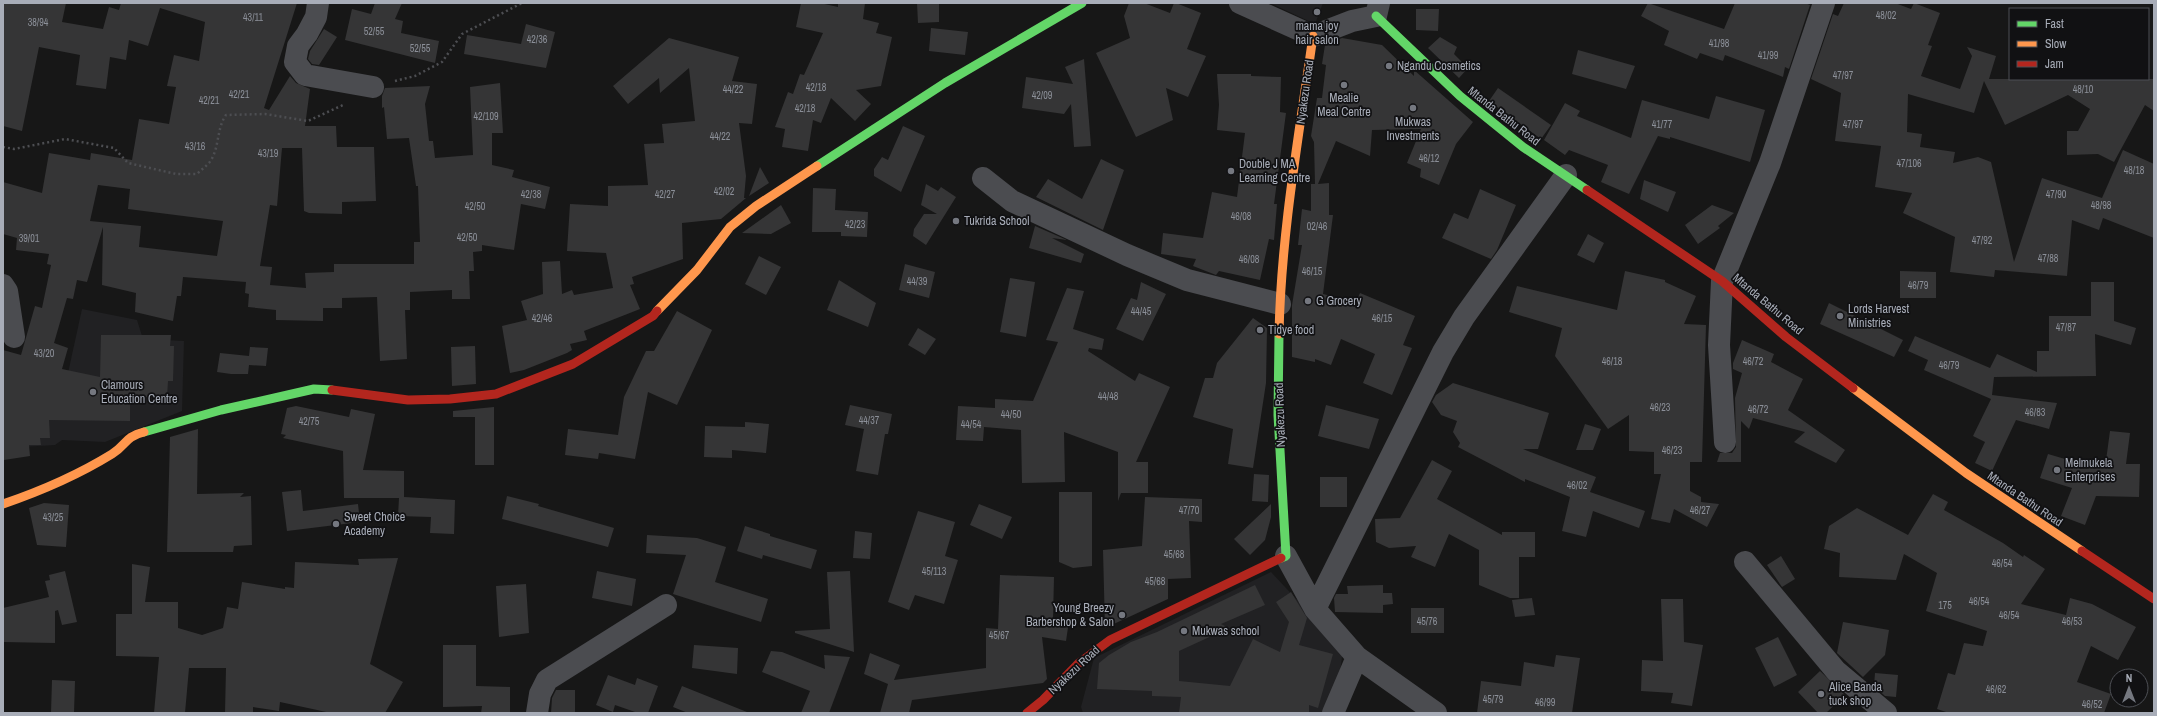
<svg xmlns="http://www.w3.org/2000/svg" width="2157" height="716" font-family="'Archivo Narrow',sans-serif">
<rect width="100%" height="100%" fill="#171717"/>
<path fill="#212123" d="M 1270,3 L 1323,3 L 1315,24 Z
M 82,309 L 137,320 L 143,339 L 184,341 L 182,411 L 105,442 L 62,440 L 55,445 L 3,448 L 3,363 L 9,359 L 68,373 Z
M 1271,572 L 1343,649 L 1339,680 L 1325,713 L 1083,713 L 1081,707 L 1094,658 Z"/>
<path fill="#353536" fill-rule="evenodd" d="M 3,3 L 66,3 L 62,22 L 103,29 L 109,7 L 119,10 L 121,3 L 297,3 L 264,108 L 269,110 L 290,76 L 296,83 L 310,89 L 305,126 L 336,126 L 337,147 L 374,147 L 376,201 L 342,202 L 342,214 L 309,213 L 304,211 L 302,148 L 282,148 L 277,206 L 270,205 L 260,266 L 272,267 L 270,285 L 306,288 L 305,273 L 334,272 L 334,264 L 414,264 L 414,242 L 420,242 L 418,186 L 416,186 L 409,138 L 387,139 L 384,107 L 382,108 L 382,96 L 385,88 L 430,86 L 425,104 L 429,141 L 433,141 L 435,158 L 473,155 L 470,87 L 500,83 L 503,133 L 492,133 L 492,165 L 514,170 L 512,177 L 550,187 L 545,209 L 521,204 L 514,250 L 482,245 L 482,251 L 473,252 L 474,271 L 469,271 L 470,299 L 452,299 L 452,290 L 410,292 L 410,310 L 405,310 L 407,359 L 380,361 L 377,297 L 342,298 L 342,308 L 323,308 L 323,321 L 276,320 L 276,310 L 248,307 L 249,294 L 245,293 L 246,282 L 183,277 L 181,296 L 177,296 L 173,321 L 135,312 L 136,293 L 102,285 L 103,227 L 87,282 L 77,280 L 73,299 L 67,298 L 54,343 L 68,348 L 62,369 L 100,377 L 101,335 L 171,335 L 170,346 L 174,346 L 173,381 L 168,381 L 167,397 L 130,397 L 130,421 L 49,420 L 50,438 L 40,438 L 41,445 L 29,445 L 30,456 L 4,460 L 3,350 L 21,355 L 35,306 L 42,308 L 51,265 L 47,264 L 49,254 L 16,250 L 17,238 L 3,234 L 3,182 L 42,193 L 49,153 L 90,160 L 91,153 L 132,160 L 139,119 L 169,124 L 176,87 L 167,86 L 174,55 L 199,61 L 205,22 L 160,8 L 148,46 L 129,40 L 126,60 L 110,57 L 106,89 L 76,85 L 80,55 L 39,47 L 22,131 L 3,126 ZM 98,185 L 130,189 L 128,209 L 223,221 L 217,256 L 139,247 L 141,226 L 90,221 Z
M 375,3 L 402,3 L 395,19 L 403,21 L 401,33 L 439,41 L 435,63 L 345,40 L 352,9 L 371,14 Z
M 801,3 L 820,3 L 838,7 L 838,3 L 865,3 L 863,19 L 879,23 L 876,33 L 892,37 L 881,86 L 856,90 L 871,104 L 855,121 L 831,98 L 821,123 L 813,120 L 808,151 L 782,147 L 785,129 L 775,127 L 788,92 L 793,94 L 800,74 L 804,75 L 823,33 L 796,27 Z
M 917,3 L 939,3 L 939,22 L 918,23 Z
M 1129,3 L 1144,3 L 1170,13 L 1174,3 L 1176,3 L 1201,13 L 1187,49 L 1206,56 L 1188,97 L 1166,88 L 1173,120 L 1136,137 L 1096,53 L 1130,38 L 1124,16 Z
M 1648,3 L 1724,29 L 1735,3 L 1805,3 L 1810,5 L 1789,69 L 1785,67 L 1783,77 L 1725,55 L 1723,61 L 1700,53 L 1697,59 L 1664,45 L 1669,31 L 1641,16 Z
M 1844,3 L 1895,3 L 1911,9 L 1914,3 L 1940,13 L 1928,45 L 1932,46 L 1921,76 L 1960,89 L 1972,56 L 1967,47 L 1996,56 L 1989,79 L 2154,79 L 2154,111 L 2145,105 L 2114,162 L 2098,154 L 2067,155 L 2067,131 L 2078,131 L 2090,109 L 2068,95 L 2005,125 L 1984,81 L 1974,113 L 1908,94 L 1907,132 L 1922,134 L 1920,147 L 1955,152 L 1953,163 L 1978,157 L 1991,162 L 2014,262 L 2042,178 L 2102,198 L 2123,150 L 2154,164 L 2154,238 L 2103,218 L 2099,230 L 2072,220 L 2067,276 L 1995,270 L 1994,277 L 1950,272 L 1955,237 L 1903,213 L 1912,193 L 1875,187 L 1881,146 L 1835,141 L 1841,93 L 1811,79 L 1833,14 L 1838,16 Z
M 1416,9 L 1439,9 L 1438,31 L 1416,30 Z
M 526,24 L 555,32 L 546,68 L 464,54 L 467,35 L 521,44 Z
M 931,28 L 968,32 L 965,55 L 929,51 Z
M 324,29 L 337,37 L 319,65 L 312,64 L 308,59 L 310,51 Z
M 1440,37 L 1457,47 L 1454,54 L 1468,68 L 1459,78 L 1428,48 Z
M 669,38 L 739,57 L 732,81 L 757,84 L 752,124 L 739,123 L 746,176 L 744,198 L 746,198 L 721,219 L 682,223 L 683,259 L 632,277 L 634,284 L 630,285 L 640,309 L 584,331 L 587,340 L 570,344 L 572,350 L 567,353 L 524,370 L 510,373 L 502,326 L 527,320 L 521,301 L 543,294 L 542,262 L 560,261 L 562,294 L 572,290 L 574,295 L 613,288 L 606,253 L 567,251 L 570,204 L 608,206 L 608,186 L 648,185 L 644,144 L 664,143 L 662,124 L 695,121 L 689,68 L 660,93 L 659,78 L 628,104 L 613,86 Z
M 1342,38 L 1382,45 L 1414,76 L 1414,70 L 1473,122 L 1456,144 L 1439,185 L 1420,177 L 1421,169 L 1407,163 L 1421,129 L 1372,130 L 1370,156 L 1336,141 L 1318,184 L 1329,183 L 1329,215 L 1333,215 L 1323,294 L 1356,302 L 1360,293 L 1415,316 L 1403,345 L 1412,348 L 1392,395 L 1363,383 L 1375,354 L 1341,339 L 1331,365 L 1315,359 L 1315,362 L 1292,357 L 1292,305 L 1302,245 L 1298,245 L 1302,209 L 1311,211 L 1311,184 L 1315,184 L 1314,142 L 1311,136 L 1317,98 L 1322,98 L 1326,65 L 1322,64 L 1325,45 Z
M 1578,50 L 1635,66 L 1626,89 L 1572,74 Z
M 1084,59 L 1091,146 L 1074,147 L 1071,104 L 1064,114 L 1022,108 L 1026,77 L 1073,84 L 1065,67 Z
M 1217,74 L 1251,74 L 1251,76 L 1281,77 L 1280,112 L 1286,113 L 1274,204 L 1277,204 L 1274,240 L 1269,239 L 1260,280 L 1219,271 L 1216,275 L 1193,266 L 1196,259 L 1161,254 L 1163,233 L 1203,238 L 1212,192 L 1237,197 L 1245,133 L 1217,130 L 1219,105 Z
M 1498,88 L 1551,125 L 1541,139 L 1489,101 Z
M 1716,96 L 1765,110 L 1750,162 L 1670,137 L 1670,139 L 1658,136 L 1629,194 L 1601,182 L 1608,165 L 1569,150 L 1565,155 L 1544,140 L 1565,103 L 1580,111 L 1577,116 L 1631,138 L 1642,100 L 1709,119 Z
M 903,126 L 925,136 L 901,192 L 874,176 L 874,169 L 882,157 L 888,160 Z
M 1101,159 L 1124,170 L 1103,230 L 1036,197 L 1048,179 L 1082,199 Z
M 760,167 L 769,183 L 749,196 Z
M 1644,180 L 1676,192 L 1668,212 L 1640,199 Z
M 926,184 L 938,191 L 941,187 L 956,197 L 926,245 L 913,236 L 914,229 L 924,214 L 937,214 L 921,205 Z
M 813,188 L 836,189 L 835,210 L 868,212 L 867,237 L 841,236 L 841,232 L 812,232 Z
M 1480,189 L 1516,205 L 1497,250 L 1491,259 L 1442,238 L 1454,213 L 1468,219 Z
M 781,205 L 791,223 L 771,234 L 742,233 Z
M 1712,205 L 1734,213 L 1718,226 L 1720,228 L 1698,244 L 1685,225 Z
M 1035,226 L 1067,240 L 1052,238 L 1084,254 L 1081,263 L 1029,248 Z
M 1588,234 L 1604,243 L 1594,263 L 1577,255 Z
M 759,256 L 781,267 L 766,295 L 745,284 Z
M 905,264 L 935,272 L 929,298 L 899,290 Z
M 1625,271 L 1665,280 L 1665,282 L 1696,296 L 1684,324 L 1706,325 L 1702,462 L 1690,462 L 1690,491 L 1701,497 L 1701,502 L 1719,504 L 1707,527 L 1674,509 L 1670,523 L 1651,519 L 1661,474 L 1654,474 L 1654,452 L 1629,451 L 1629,415 L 1608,429 L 1555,356 L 1562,328 L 1509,312 L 1517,286 L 1617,310 Z
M 1900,271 L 1936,272 L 1936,298 L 1900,298 Z
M 1010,278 L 1035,282 L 1026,337 L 1000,332 Z
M 839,280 L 876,303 L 868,327 L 827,310 Z
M 1141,282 L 1166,294 L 1143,341 L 1116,329 L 1131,298 L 1137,300 Z
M 2091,282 L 2114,282 L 2114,321 L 2136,328 L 2131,345 L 2095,334 L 2096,376 L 1994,377 L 1992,395 L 2057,403 L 2049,429 L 2016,420 L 1992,471 L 1975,463 L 1985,442 L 1973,436 L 1991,399 L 1924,370 L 1928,360 L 1908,351 L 1915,336 L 1990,368 L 1997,354 L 2037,372 L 2037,351 L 2049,351 L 2049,316 L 2091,316 Z
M 1067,288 L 1084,291 L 1073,329 L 1104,339 L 1102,350 L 1089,348 L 1088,351 L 1135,381 L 1139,373 L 1170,387 L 1136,462 L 1148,462 L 1148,493 L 1121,493 L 1118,501 L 1118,452 L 1064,432 L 1065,482 L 1022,483 L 1021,430 L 984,427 L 983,441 L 956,440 L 958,406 L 995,408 L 995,399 L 1033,401 L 1058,342 L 1046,340 Z
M 1829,303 L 1903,340 L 1894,357 L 1820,324 Z
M 677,311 L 712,330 L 677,405 L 648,392 L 635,459 L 599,453 L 598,459 L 565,455 L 568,429 L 618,435 L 624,397 L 646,351 L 654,351 Z
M 1253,318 L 1267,328 L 1266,383 L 1253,468 L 1228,464 L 1233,429 L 1193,417 L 1205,378 L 1213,378 L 1217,363 Z
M 918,328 L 936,339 L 925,355 L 908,345 Z
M 1742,340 L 1774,354 L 1771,362 L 1803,379 L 1788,410 L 1845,450 L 1836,463 L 1794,442 L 1805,432 L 1753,418 L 1749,429 L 1741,421 L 1741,462 L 1717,462 L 1720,453 L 1732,453 L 1736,447 L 1735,398 L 1742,373 L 1733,369 L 1733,363 Z
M 475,346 L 476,384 L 452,386 L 451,347 Z
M 250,347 L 268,348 L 266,366 L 249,365 L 248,374 L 231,374 L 217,372 L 220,353 L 249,356 Z
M 1453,383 L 1549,413 L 1538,449 L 1523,449 L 1596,477 L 1590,492 L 1645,511 L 1639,528 L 1593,511 L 1586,537 L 1562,531 L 1570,497 L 1525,479 L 1525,482 L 1458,447 L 1460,443 L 1453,432 L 1457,421 L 1441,415 L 1432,402 L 1436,395 Z
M 850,405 L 892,414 L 888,434 L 885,434 L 878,475 L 856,471 L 864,429 L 845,425 Z
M 1326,405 L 1379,419 L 1369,449 L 1318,436 Z
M 296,406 L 349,417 L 351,409 L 375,414 L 363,470 L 404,471 L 404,497 L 455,500 L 454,534 L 430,533 L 431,517 L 398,516 L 399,498 L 344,498 L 343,451 L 283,438 L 286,435 L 281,434 L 287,408 Z
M 494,407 L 494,465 L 475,465 L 475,417 L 453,417 L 453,411 Z
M 745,422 L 769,424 L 766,453 L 732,450 L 732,458 L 704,457 L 705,426 L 745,427 Z
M 1585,424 L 1601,429 L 1593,450 L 1576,450 Z
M 198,429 L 197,494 L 244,493 L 240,497 L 251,496 L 252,545 L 234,546 L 233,552 L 167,552 L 170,437 Z
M 2110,431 L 2130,433 L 2126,464 L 2140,464 L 2139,497 L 2096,496 L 2085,525 L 2061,516 L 2072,488 L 2040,478 L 2048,454 L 2082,464 L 2084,459 L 2105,468 Z
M 1432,460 L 1452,471 L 1437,499 L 1502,535 L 1502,532 L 1535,532 L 1535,557 L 1519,557 L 1519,598 L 1510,598 L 1479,585 L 1479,550 L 1449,534 L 1435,567 L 1411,557 L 1416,546 L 1389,548 L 1376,542 L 1375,519 L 1400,518 Z
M 1254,474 L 1269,475 L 1268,502 L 1252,501 Z
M 1320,477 L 1347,477 L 1347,507 L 1320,507 Z
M 301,490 L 303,511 L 358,504 L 360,522 L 287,531 L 282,492 Z
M 1059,492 L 1092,492 L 1092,566 L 1073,568 L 1059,562 Z
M 1933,494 L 1948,502 L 1944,510 L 2003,543 L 2023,557 L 2024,555 L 2045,569 L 2021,604 L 2066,615 L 2070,598 L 2092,604 L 2136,627 L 2118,660 L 2091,646 L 2077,682 L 2111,694 L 2104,713 L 1949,713 L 1937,709 L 1948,673 L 1955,675 L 1964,643 L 1983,646 L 1987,631 L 1926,611 L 1937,573 L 1904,554 L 1896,580 L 1839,577 L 1840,553 L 1824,549 L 1829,526 L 1857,508 L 1908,535 Z
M 507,496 L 539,504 L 538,506 L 614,528 L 608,547 L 502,519 Z
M 1145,497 L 1202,499 L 1202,522 L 1189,521 L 1191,578 L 1168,579 L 1168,599 L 1105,628 L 1103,550 L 1142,546 Z
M 44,503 L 69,505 L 66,547 L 37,545 L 29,508 Z
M 979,504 L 1012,517 L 1002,539 L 970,525 Z
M 1271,504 L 1271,517 L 1265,540 L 1250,555 L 1234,539 Z
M 918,511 L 955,522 L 945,556 L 958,560 L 944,604 L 915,595 L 909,610 L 888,602 Z
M 745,526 L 770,534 L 770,536 L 817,550 L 811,569 L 763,555 L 762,559 L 737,551 Z
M 855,531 L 872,533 L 870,559 L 853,558 Z
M 647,535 L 697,538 L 726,547 L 715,582 L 768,599 L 761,622 L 673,594 L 686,555 L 646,553 Z
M 1781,556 L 1795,579 L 1782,587 L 1767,565 Z
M 398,558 L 370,664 L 403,682 L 385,713 L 331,713 L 280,702 L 279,711 L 253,707 L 253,713 L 225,713 L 226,668 L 189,668 L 185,713 L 154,713 L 159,657 L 116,656 L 116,614 L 132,614 L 132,564 L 150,567 L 145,602 L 178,602 L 178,628 L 202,635 L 223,628 L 227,607 L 238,609 L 242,582 L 285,589 L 285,587 L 294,588 L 295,562 L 359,565 L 358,559 Z
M 65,571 L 77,622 L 62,625 L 58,610 L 55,611 L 55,643 L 3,642 L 3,608 L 49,597 L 45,581 L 50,580 L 49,575 Z
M 597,571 L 636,579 L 632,606 L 592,598 Z
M 850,571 L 854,652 L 795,633 L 795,631 L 830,629 L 827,572 Z
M 1000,575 L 1054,577 L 1053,619 L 1069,621 L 1066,641 L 1042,637 L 1047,679 L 1043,683 L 912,700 L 909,713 L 880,713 L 888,684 L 864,674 L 870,653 L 900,665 L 894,680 L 986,668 L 986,628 L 998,629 Z
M 526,584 L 529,633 L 499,637 L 496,586 Z
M 1255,585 L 1265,605 L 1221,624 L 1229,628 L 1179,651 L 1179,681 L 1230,686 L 1253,639 L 1280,652 L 1289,622 L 1276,602 L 1291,592 L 1307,618 L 1299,645 L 1333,654 L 1318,708 L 1309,705 L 1309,713 L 1179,713 L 1181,697 L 1152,696 L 1152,691 L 1097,689 L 1099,663 L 1109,655 L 1131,642 L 1157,632 Z
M 1383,585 L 1383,593 L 1392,593 L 1393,604 L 1383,605 L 1383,613 L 1335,612 L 1334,598 L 1336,594 L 1348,594 L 1347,586 Z
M 1532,598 L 1535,615 L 1515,617 L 1512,600 Z
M 1661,599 L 1683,599 L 1684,642 L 1703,645 L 1692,706 L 1671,703 L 1673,693 L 1641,691 L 1642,660 L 1663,661 Z
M 1411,608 L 1444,608 L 1444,633 L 1411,633 Z
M 1843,622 L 1889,630 L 1885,655 L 1863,677 L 1837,653 Z
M 1778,637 L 1797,675 L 1774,687 L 1755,648 Z
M 443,645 L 476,645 L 476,686 L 510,687 L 510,713 L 481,713 L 482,706 L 443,707 Z
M 694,645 L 738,648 L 737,674 L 692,668 Z
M 771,651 L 782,652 L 825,669 L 824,655 L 850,657 L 829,713 L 801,713 L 810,691 L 762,672 Z
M 1556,655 L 1580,658 L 1572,713 L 1477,713 L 1481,681 L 1521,686 L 1524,662 L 1554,667 Z
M 1820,671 L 1845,695 L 1826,713 L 1818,713 L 1798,692 Z
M 1875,673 L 1898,675 L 1896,697 L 1885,696 L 1874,686 Z
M 608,675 L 635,685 L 637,678 L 658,686 L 648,713 L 638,713 L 615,705 L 613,712 L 596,705 Z
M 52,680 L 75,681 L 74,713 L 51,713 Z
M 682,686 L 747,712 L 747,713 L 688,713 L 673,707 Z
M 556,690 L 575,690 L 575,713 L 551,713 L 552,698 Z"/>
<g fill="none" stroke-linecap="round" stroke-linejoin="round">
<path stroke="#4d4e52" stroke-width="2.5" stroke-dasharray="2 3" stroke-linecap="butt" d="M 395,81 L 415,76 L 442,62 L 462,34 L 522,3
M 3,147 L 14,149 L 65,139 L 114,148 L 128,163 L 176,174 L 197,174 C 201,170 205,167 209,163 C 220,149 216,129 226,115 L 265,114 L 308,121 L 343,105"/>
<path stroke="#4b4c50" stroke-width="22" d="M 318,3 L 316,17 L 307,34 L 298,46 L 295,62 L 305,75 L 373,87
M 1240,3 L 1313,36 L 1352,21 L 1376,16 L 1379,3
M 983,178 L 1012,201 L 1127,255 L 1187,280 L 1280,304
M 3,285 L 7,291 L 14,337
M 1725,442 L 1719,345 L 1722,281 L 1770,163 L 1824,3
M 1286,556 L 1315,609 L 1357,657 L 1436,713
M 1745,562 L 1836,671 L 1886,713
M 1315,609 L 1443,352 L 1464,317 L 1566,175
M 537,713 L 540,694 L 547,680 L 666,605
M 1333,713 L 1357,657"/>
<path stroke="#63d668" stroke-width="9" d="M 1376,16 L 1460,96 L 1523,147 L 1587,190
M 817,166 L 945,83 L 1082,3
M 1279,334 L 1278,415 L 1286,556 L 1281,558
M 144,432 L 221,410 L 314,389 L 332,390"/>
<path stroke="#ff974d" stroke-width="9" d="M 657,311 L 697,270 L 730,227 L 756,206 L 817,166
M 1279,334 C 1281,234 1299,135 1313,36
M 1853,388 L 1966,473 L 2082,551
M 3,504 C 41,491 78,475 112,454 C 127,445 124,437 144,432"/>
<path stroke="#b3261e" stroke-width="9" d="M 1587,190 L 1722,281 L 1786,337 L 1853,388
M 332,390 L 408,400 L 450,399 L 496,394 L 573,364 L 653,316 L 657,311
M 2082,551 L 2154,599
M 1027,713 L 1043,700 L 1079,663 L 1110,640 L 1281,558"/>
</g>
<g fill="#757880" stroke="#111113" stroke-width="1.5">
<circle cx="1317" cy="12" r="4"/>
<circle cx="1389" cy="66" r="4"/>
<circle cx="1344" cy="85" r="4"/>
<circle cx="1413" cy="108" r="4"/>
<circle cx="1231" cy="171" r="4"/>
<circle cx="956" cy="221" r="4"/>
<circle cx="1308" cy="301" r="4"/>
<circle cx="1840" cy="316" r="4"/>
<circle cx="1260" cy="330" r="4"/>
<circle cx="93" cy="392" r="4"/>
<circle cx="2057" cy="470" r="4"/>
<circle cx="336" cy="524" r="4"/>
<circle cx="1122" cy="615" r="4"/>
<circle cx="1184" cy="631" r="4"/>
<circle cx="1821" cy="694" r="4"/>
</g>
<g text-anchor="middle" stroke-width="3.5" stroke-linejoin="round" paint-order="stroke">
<g font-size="10" fill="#8b8f98">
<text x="1886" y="19">48/02</text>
<text x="253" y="21">43/11</text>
<text x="38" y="26">38/94</text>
<text x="374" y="35">52/55</text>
<text x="537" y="43">42/36</text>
<text x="1719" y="47">41/98</text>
<text x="420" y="52">52/55</text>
<text x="1768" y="59">41/99</text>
<text x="1843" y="79">47/97</text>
<text x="816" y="91">42/18</text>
<text x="733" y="93">44/22</text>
<text x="2083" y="93">48/10</text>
<text x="239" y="98">42/21</text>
<text x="1042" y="99">42/09</text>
<text x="209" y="104">42/21</text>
<text x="805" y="112">42/18</text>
<text x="486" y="120">42/109</text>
<text x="1662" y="128">41/77</text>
<text x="1853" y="128">47/97</text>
<text x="720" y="140">44/22</text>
<text x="195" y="150">43/16</text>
<text x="268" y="157">43/19</text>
<text x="1429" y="162">46/12</text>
<text x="1909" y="167">47/106</text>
<text x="2134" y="174">48/18</text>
<text x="724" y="195">42/02</text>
<text x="531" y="198">42/38</text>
<text x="665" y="198">42/27</text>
<text x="2056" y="198">47/90</text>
<text x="2101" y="209">48/98</text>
<text x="475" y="210">42/50</text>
<text x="1241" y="220">46/08</text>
<text x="855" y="228">42/23</text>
<text x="1317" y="230">02/46</text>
<text x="467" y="241">42/50</text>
<text x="29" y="242">39/01</text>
<text x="1982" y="244">47/92</text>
<text x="2048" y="262">47/88</text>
<text x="1249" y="263">46/08</text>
<text x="1312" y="275">46/15</text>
<text x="917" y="285">44/39</text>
<text x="1918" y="289">46/79</text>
<text x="1141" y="315">44/45</text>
<text x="542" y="322">42/46</text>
<text x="1382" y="322">46/15</text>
<text x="2066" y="331">47/87</text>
<text x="44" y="357">43/20</text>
<text x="1612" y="365">46/18</text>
<text x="1753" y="365">46/72</text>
<text x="1949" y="369">46/79</text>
<text x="1108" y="400">44/48</text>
<text x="1660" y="411">46/23</text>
<text x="1758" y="413">46/72</text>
<text x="2035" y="416">46/83</text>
<text x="1011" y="418">44/50</text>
<text x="869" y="424">44/37</text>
<text x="309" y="425">42/75</text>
<text x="971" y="428">44/54</text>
<text x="1672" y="454">46/23</text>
<text x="1577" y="489">46/02</text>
<text x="1189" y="514">47/70</text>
<text x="1700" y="514">46/27</text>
<text x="53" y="521">43/25</text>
<text x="1174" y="558">45/68</text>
<text x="2002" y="567">46/54</text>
<text x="934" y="575">45/113</text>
<text x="1155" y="585">45/68</text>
<text x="1979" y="605">46/54</text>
<text x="1945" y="609">175</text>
<text x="2009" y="619">46/54</text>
<text x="1427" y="625">45/76</text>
<text x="2072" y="625">46/53</text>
<text x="999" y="639">45/67</text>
<text x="1996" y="693">46/62</text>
<text x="1493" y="703">45/79</text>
<text x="1545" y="706">46/99</text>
<text x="2092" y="708">46/52</text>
</g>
<g font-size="12" fill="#a8adb8" stroke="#111113" text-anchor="start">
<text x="1317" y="30" text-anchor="middle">mama joy<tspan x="1317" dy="14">hair salon</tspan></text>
<text x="1397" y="70">Ngandu Cosmetics</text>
<text x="1344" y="102" text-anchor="middle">Mealie<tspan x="1344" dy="14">Meal Centre</tspan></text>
<text x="1413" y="126" text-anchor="middle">Mukwas<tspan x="1413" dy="14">Investments</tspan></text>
<text x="1239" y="168">Double J MA<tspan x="1239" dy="14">Learning Centre</tspan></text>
<text x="964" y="225">Tukrida School</text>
<text x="1316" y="305">G Grocery</text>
<text x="1848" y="313">Lords Harvest<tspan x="1848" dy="14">Ministries</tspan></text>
<text x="1268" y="334">Tidye food</text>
<text x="101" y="389">Clamours<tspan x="101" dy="14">Education Centre</tspan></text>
<text x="2065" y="467">Melmukela<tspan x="2065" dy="14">Enterprises</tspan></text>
<text x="344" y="521">Sweet Choice<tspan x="344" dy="14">Academy</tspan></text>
<text x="1114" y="612" text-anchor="end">Young Breezy<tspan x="1114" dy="14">Barbershop &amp; Salon</tspan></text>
<text x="1192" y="635">Mukwas school</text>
<text x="1829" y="691">Alice Banda<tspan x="1829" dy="14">tuck shop</tspan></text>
</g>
<g font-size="12" fill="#a8adb8" stroke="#111113">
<text transform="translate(1305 92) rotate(-82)" y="4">Nyakezu Road</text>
<text transform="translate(1504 116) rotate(38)" y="4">Mtanda Bathu Road</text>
<text transform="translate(1768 304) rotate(40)" y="4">Mtanda Bathu Road</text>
<text transform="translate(1280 415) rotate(-92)" y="4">Nyakezu Road</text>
<text transform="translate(2025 499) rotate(34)" y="4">Mtanda Bathu Road</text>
<text transform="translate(1074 670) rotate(-43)" y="4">Nyakezu Road</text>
</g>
</g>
<rect width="2157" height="716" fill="none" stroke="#a8adb8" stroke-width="8"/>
<rect x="2009" y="8" width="140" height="72" fill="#111113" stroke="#4d4f55"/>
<rect x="2017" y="21" width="20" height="6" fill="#63d668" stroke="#4d4f55"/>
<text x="2045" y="28" font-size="12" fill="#a8adb8">Fast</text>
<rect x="2017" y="41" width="20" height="6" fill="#ff974d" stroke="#4d4f55"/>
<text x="2045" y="48" font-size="12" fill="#a8adb8">Slow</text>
<rect x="2017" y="61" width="20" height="6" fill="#b3261e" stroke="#4d4f55"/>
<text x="2045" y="68" font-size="12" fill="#a8adb8">Jam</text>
<g transform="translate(2129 688)"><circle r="19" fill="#111113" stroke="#4d4f55"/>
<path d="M0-3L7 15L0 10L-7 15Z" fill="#757880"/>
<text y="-6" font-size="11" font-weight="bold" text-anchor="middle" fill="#a8adb8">N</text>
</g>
</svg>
